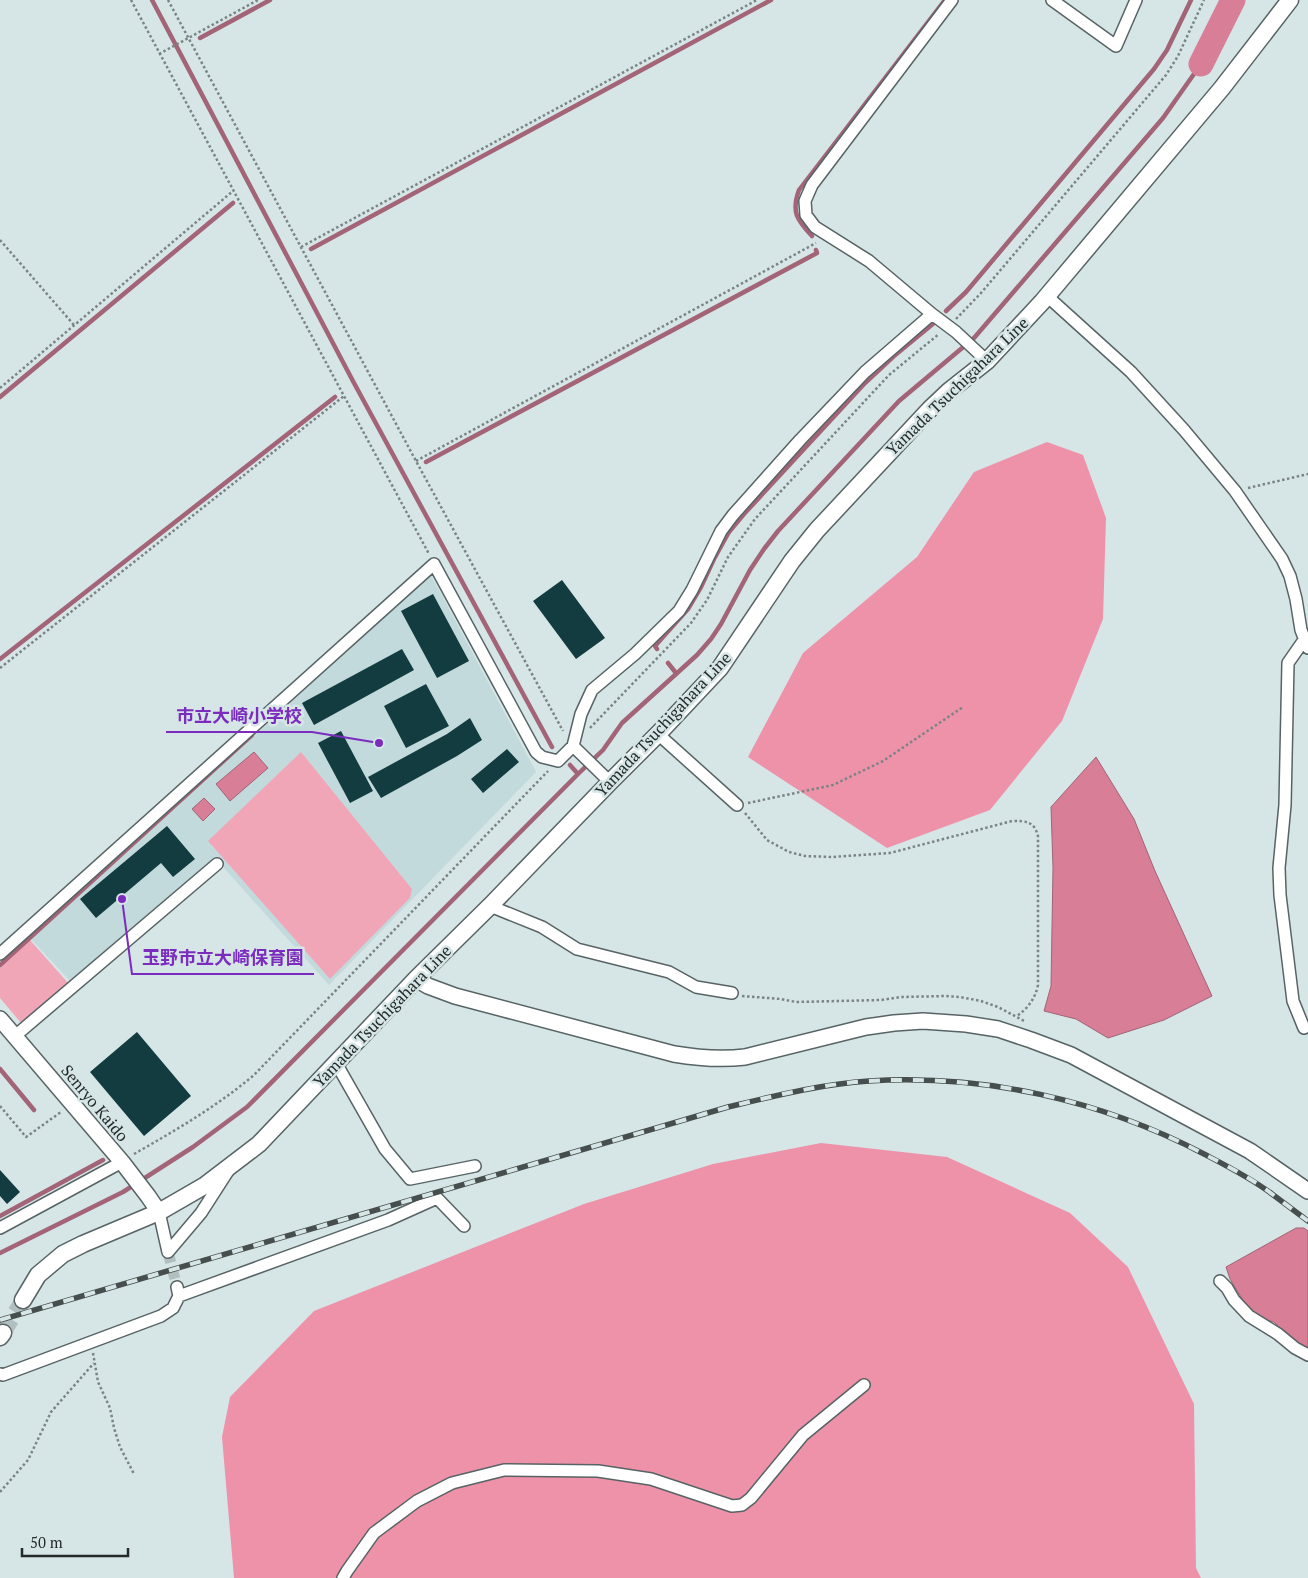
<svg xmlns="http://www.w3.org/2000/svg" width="1308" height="1578" font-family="'PT Serif','Noto Sans JP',serif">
<rect width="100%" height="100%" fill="#d6e5e6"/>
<path fill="#c3dadc" d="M 431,575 L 536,772 L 329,985 L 215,858 L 71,982 L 31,939 Z"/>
<path fill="#f1a6b8" d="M 301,752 L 412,889 L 410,898 L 330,979 L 208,841 Z
M 30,940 L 69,984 L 22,1024 L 0,998 L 0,968 Z"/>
<path fill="#ee92aa" d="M 1047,442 L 1083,455 L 1106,518 L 1103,619 L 1062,721 L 990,810 L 887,848 L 748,757 L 803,653 L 917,557 L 974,472 Z
M 821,1143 L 947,1157 L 1070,1213 L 1128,1267 L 1194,1404 L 1196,1568 L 1201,1578 L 234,1578 L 222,1437 L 230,1397 L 314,1311 L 584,1204 L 713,1164 Z"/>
<path fill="#d87e97" stroke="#a26476" d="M 254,752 L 268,768 L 230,801 L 216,784 Z
M 1096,757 L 1134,819 L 1155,871 L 1212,996 L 1164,1020 L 1108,1038 L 1076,1019 L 1044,1011 L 1051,986 L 1053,868 L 1051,807 Z
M 204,798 L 215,809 L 203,821 L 192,809 Z
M 1296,1228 L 1304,1228 L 1308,1231 L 1308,1348 L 1296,1343 L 1274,1322 L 1260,1318 L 1244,1302 L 1230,1279 L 1226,1267 Z"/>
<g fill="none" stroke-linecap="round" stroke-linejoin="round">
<path stroke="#a26476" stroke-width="4.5" d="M 152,0 L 354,383 L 552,747
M 200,38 L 270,0
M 812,236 C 797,220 791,212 799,190 L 945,0
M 311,249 L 771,0
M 946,311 L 966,292 L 1154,69 L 1167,50 L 1191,0
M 0,397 L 233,203
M 426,462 L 817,253 L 816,250
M 657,649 L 655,646 L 688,609 L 701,587 L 714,559 L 729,532 L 744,514 L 865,383 L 894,356 L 934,323
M 0,659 L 335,397
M 668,663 L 676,673
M 570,765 L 578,774
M 0,965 L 252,735
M 0,1069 L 34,1110
M 0,1216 L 103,1160
M 0,1253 L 123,1192 L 193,1147 L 247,1107 L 578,774 L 603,750 L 622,723 L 697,655 L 711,639 L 721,624 L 750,570 L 764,549 L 778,531 L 899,401 L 974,338 L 1163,118 L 1201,64"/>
<path stroke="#d87e97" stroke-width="25" d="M 1201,64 L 1233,0"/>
</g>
<path fill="#123c3f" d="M 562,580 L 605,638 L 576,659 L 533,601 Z
M 433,594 L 469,661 L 437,678 L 401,611 Z
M 402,649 L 414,670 L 314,725 L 302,703 Z
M 426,684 L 449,726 L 406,748 L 384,706 Z
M 470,718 L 482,740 L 457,756 L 381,798 L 368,777 L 447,734 Z
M 341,731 L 373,791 L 350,803 L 318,743 Z
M 507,749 L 519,762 L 483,793 L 471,779 Z
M 167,826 L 195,859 L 173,877 L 161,863 L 96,918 L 80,899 Z
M 137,1032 L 191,1096 L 144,1136 L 90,1072 Z
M 0,1170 L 20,1192 L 7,1204 L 0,1196 Z"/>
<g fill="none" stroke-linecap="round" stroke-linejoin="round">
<path stroke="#b2bfc0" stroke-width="11" stroke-dasharray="11 5.5" stroke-linecap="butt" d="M 168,1252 L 177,1287"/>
<path stroke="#b2bfc0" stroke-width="16" stroke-dasharray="16 8" stroke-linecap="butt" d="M 3,1333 L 23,1300"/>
<defs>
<path id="minor" d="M 952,0 L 812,185 L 805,201 L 806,215 L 815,227 L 869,261 L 932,314 L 956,332 L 987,361
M 1052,0 L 1116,46 L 1136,0
M 1047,296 L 1131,372 L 1184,430 L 1235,491 L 1282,559 L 1290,576 L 1296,599 L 1301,630 L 1308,648
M 1304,640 L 1288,663 L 1285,805 L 1279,868 L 1280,895 L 1293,1001 L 1304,1028
M 658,734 L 737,805
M 573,746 L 610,782
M 490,906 L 542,927 L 577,949 L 669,972 L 696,987 L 732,993
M 0,954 L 434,564 L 536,752 L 542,757 L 558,761 L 573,746 L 581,714 L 592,690 L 635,654 L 679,611 L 692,590 L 721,531 L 733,515 L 800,440 L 865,372 L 932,314
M 15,1036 L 217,864
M 336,1063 L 385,1149 L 410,1179 L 475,1166
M 159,1212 L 168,1252
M 0,1228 L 122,1162
M 168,1252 L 201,1213 L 228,1171
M 1220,1281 L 1227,1288 L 1234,1300 L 1249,1316 L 1278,1334 L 1295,1348 L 1308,1355
M 179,1296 L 388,1220 L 437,1198 L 464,1226
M 0,1374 L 3,1375 L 161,1316 L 173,1308 L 179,1296 L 177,1287
M 343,1578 L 347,1571 L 374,1533 L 417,1501 L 452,1483 L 504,1470 L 598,1471 L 651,1479 L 732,1506 L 742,1505 L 751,1498 L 803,1435 L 864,1385"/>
<path id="tertiary" d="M 416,979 L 428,986 L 455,996 L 674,1054 C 698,1058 720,1060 745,1057 L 866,1027 L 894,1023 L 923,1021 L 966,1024 L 998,1029 L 1031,1040 L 1071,1055 L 1250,1151 L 1308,1191
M 0,1019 L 122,1162 L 148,1196 L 159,1212"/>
<path id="secondary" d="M 23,1300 L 38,1275 L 63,1254 L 83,1244 L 159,1212 L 204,1186 L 259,1144 L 416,979 L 490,906 L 610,782 L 658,734 L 720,668 L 792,561 L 817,530 L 930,409 L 949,391 L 987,361 L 1042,302 L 1222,88 L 1290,0
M 0,1337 L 3,1333"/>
</defs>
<use href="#minor" stroke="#576364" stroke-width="14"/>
<use href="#tertiary" stroke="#576364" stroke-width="18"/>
<use href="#secondary" stroke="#576364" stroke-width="19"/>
<path stroke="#7a8485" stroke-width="2.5" stroke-dasharray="2.5 2.5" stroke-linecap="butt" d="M 131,0 L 429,554
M 168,0 L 416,461 L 563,731
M 159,54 L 258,0
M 0,240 L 74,325
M 301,247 L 757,0
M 956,319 L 981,293 L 1166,75 L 1178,56 L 1204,0
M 0,388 L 233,191
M 416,461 L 816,243
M 1248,488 L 1308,474
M 0,668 L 344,396
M 590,728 L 691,623 L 707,600 L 728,557 L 755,519 L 889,375 L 939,334
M 748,803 L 833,785 L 883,761 L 963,707
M 745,813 L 767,840 L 789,852 L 805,856 L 832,857 L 890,853 L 1012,821 C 1026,821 1034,821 1038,836 L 1038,985 C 1035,999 1028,1008 1017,1016
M 742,996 L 781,999 L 796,1002 L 881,1000 L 901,997 L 946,996 L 960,997 L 981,1001 L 998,1007 L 1026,1022
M 0,1106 L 26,1137 L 61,1112
M 134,1154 C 176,1130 216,1107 254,1075 L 548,771
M 93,1353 L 98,1382 L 110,1408 L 114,1428 L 120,1447 L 134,1474
M 0,1492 L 28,1460 L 51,1412 L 94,1363"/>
<use href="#minor" stroke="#fff" stroke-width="11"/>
<use href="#tertiary" stroke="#fff" stroke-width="15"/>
<use href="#secondary" stroke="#fff" stroke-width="16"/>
<defs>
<path id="rail" d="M 0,1320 L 728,1107 C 774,1096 821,1084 869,1081 C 985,1074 1101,1100 1204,1154 C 1227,1166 1251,1178 1272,1194 C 1284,1203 1296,1212 1308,1221"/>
</defs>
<use href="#rail" stroke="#474e4e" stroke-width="5.5"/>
<use href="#rail" stroke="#d6e5e6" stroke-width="4" stroke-dasharray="11" stroke-linecap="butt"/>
</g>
<g text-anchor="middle" stroke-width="5" stroke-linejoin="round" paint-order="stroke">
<g font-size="16" fill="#242929" stroke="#d6e5e6">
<text transform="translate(957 386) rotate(-44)" y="6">Yamada Tsuchigahara Line</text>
<text transform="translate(663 724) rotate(-47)" y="6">Yamada Tsuchigahara Line</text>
<text transform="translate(382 1016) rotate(-46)" y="6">Yamada Tsuchigahara Line</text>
<text transform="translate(95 1103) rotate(50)" y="6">Senryo Kaido</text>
</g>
</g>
<path fill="none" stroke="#7b2cbf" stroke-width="2" d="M379 743L312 732H166M122 899L132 974H314"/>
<g fill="#7b2cbf" stroke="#d6e5e6" stroke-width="2">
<circle cx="379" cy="743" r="5"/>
<circle cx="122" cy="899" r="5"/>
</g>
<g font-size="18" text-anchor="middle" font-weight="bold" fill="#7b2cbf" stroke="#d6e5e6" stroke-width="5" stroke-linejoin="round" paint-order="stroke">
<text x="239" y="722">市立大崎小学校</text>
<text x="223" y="964">玉野市立大崎保育園</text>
</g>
<path d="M22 1548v8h106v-8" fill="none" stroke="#242929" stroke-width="2.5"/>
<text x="30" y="1548" font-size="15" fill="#242929" stroke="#d6e5e6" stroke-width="4" paint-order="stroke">50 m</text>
</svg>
